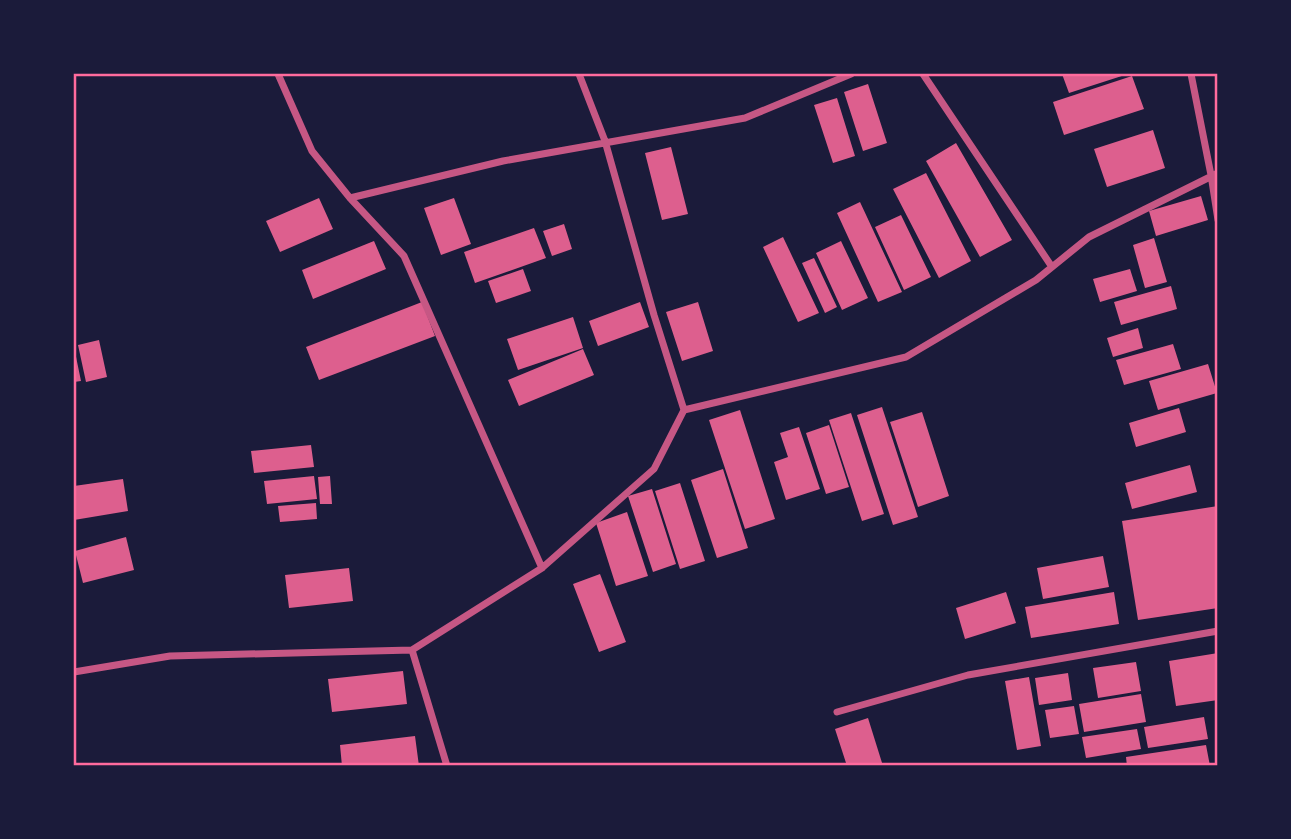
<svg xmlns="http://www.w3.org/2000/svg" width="1291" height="839" font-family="'Sofia Sans Condensed',sans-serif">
<rect width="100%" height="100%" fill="#1b1b3a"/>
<path fill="#dd5f8e" d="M 1062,74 L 1128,74 L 1069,93 Z
M 1132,76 L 1144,109 L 1064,135 L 1053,102 Z
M 868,84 L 887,143 L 863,151 L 844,92 Z
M 837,98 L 855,156 L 833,163 L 814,105 Z
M 1153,130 L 1165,168 L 1107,187 L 1094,149 Z
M 956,143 L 1012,240 L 980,257 L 926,161 Z
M 671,147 L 688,214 L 662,220 L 645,153 Z
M 926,173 L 971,261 L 939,278 L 893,189 Z
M 1201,196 L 1208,220 L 1156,236 L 1149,211 Z
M 319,198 L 333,229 L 280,252 L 266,221 Z
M 454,198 L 471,244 L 441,255 L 424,208 Z
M 860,202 L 902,292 L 878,302 L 837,213 Z
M 901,215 L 931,277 L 904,290 L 875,227 Z
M 564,224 L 572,249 L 552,256 L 543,231 Z
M 534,228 L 546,258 L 475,283 L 464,252 Z
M 783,237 L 819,313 L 798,322 L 763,247 Z
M 1154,238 L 1167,282 L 1145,288 L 1133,245 Z
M 374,241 L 386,269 L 313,299 L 302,270 Z
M 841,241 L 868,298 L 842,310 L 816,253 Z
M 814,258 L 837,307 L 825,313 L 802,263 Z
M 523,269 L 531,291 L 496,303 L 488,281 Z
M 1130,269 L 1137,291 L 1100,302 L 1093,279 Z
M 1171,286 L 1177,309 L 1121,325 L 1114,302 Z
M 422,302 L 435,336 L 319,380 L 306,347 Z
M 640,302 L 649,327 L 598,346 L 589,321 Z
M 698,302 L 713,351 L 682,361 L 666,312 Z
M 573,317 L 583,348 L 518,370 L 507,339 Z
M 1138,328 L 1143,348 L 1113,357 L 1107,338 Z
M 99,340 L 107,377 L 86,382 L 78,345 Z
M 1173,344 L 1181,369 L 1124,385 L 1116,360 Z
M 74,347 L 81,381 L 74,382 Z
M 583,349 L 594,375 L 519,406 L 508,380 Z
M 1208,364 L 1217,393 L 1158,410 L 1149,381 Z
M 882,407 L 918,517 L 893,525 L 857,415 Z
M 1179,408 L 1186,432 L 1136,447 L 1129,423 Z
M 740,410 L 775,519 L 745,529 L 709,420 Z
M 922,412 L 949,496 L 918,507 L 890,422 Z
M 851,413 L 884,514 L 862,521 L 829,420 Z
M 829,425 L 849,487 L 826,494 L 806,433 Z
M 799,427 L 820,489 L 786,500 L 774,462 L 788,457 L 780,433 Z
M 311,445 L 314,467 L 254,473 L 251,451 Z
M 1190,465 L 1197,492 L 1132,509 L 1125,483 Z
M 723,469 L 748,548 L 717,558 L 691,480 Z
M 314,476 L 317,499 L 267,504 L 264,481 Z
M 330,476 L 332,504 L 320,504 L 318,477 Z
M 123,479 L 128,511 L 74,520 L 74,486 Z
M 680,483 L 705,561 L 680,569 L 655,491 Z
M 652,489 L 676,564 L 653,572 L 628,496 Z
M 316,503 L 317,519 L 280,522 L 278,506 Z
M 1218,506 L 1218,608 L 1138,620 L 1122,521 Z
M 627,512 L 648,576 L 616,586 L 596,523 Z
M 126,537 L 134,570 L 83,583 L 75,551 Z
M 1103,556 L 1109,587 L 1043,599 L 1037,568 Z
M 349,568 L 353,601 L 289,608 L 285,575 Z
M 600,574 L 626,642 L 599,652 L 573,584 Z
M 1006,592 L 1016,623 L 965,639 L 956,608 Z
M 1114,592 L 1119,624 L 1031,638 L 1025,607 Z
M 1218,653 L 1218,700 L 1176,706 L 1169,661 Z
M 1136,662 L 1141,691 L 1098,698 L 1093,668 Z
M 403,671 L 407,704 L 332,712 L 328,679 Z
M 1068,673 L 1072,700 L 1039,705 L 1035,678 Z
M 1029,677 L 1041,746 L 1017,750 L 1005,681 Z
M 1141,694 L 1146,722 L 1084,732 L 1079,704 Z
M 1074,706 L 1079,734 L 1050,738 L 1045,710 Z
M 1204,717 L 1208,739 L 1148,748 L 1144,727 Z
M 868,718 L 883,766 L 847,766 L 835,729 Z
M 1137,729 L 1141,749 L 1086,758 L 1082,737 Z
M 415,736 L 419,766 L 342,766 L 340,745 Z
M 1206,745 L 1210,766 L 1127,766 L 1126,757 Z"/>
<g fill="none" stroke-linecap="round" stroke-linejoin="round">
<path stroke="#c65784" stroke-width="7" d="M 278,74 L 312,151 L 350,198 L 404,256 L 542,568
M 579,74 L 605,141 L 654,315 L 684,410
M 923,74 L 1052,267
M 1191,74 L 1211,175 L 1218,220
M 350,198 L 503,161 L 745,118 L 851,74
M 412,650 L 447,766
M 74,672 L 170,656 L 412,650 L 542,568 L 654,469 L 684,410 L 906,357 L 1036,280 L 1089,237 L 1218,173
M 837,712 L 968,675 L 1218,631"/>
</g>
<rect width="1291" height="839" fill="none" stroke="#1b1b3a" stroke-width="150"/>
<rect x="75" y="75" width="1141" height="689" fill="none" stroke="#ff6b9d" stroke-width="2.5"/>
</svg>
